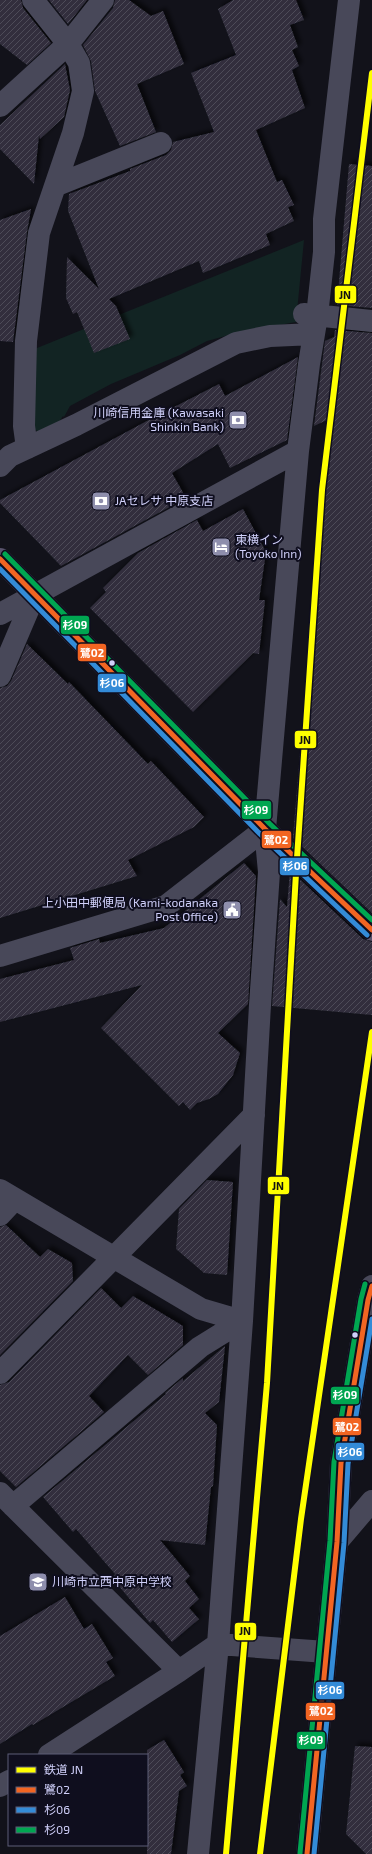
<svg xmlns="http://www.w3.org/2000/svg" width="372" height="1854" font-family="'Exo 2','Noto Sans JP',sans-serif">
<defs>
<pattern id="building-hatch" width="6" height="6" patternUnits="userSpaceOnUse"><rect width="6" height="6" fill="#302f3c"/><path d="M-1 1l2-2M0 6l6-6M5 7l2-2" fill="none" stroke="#4d4c59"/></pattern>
<filter id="shadow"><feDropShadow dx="3.5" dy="-3.5" stdDeviation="2" flood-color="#0009"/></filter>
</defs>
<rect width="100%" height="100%" fill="#12121a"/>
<path fill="#122423" d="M 304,240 L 296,322 L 240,332 L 207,341 L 180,355 L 111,384 L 70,406 L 64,417 L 63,416 L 57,425 L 40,432 L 35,430 L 33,352 L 37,348 Z"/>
<path fill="url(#building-hatch)" filter="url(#shadow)" d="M 0,0 L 21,0 L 23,8 L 51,43 L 27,65 L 0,44 Z
M 49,0 L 87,0 L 68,24 Z
M 115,0 L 129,0 L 151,16 L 163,11 L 184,64 L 137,84 L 156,132 L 120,146 L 95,91 L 91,61 L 83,45 L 113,8 Z
M 233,0 L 296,0 L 304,20 L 290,25 L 298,47 L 292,50 L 299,66 L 292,70 L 305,108 L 256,130 L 277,182 L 282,180 L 294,205 L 288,207 L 294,221 L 266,234 L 270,245 L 203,273 L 199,261 L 109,299 L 116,306 L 130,339 L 94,353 L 77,312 L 73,314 L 66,298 L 67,257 L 99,289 L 68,211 L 69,194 L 130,171 L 130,169 L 166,155 L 171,150 L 173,142 L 214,132 L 191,73 L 236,55 L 218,9 Z
M 65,64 L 70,90 L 64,117 L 40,139 L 39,135 L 34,184 L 0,149 L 0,125 Z
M 349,164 L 372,166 L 372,308 L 337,305 Z
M 31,209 L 27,232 L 13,342 L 0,341 L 0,220 Z
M 335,330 L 372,333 L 372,913 L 293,838 L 327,420 L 314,426 L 325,341 L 334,337 Z
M 298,357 L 287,440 L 230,468 L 218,444 L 172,473 L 186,498 L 61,566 L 0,503 L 0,500 L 145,422 L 219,384 L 225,396 Z
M 243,509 L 266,552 L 259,600 L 265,600 L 259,654 L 253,653 L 193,712 L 90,608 L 106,592 L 103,588 L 138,553 L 197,520 L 203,531 Z
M 27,644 L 68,684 L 69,682 L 148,764 L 151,761 L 204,817 L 194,827 L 128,860 L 137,876 L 0,918 L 0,688 L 7,686 L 11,681 Z
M 244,863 L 256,876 L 248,1004 L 218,1033 L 240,1053 L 233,1075 L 218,1094 L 209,1099 L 197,1103 L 190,1110 L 183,1102 L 179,1106 L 101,1028 L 142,985 L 0,1022 L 0,979 L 74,960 L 70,948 L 99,939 L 100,943 L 164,928 Z
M 290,870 L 363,939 L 372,942 L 372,1015 L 272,1006 L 280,899 L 287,907 Z
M 207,1180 L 233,1182 L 227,1275 L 204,1273 L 176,1249 L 179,1209 Z
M 6,1225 L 40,1257 L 48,1249 L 72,1263 L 73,1281 L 0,1355 L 0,1227 Z
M 101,1288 L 121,1308 L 133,1296 L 183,1326 L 183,1345 L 148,1375 L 128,1355 L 89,1396 L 104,1412 L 16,1487 L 0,1471 L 0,1385 L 9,1382 Z
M 225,1346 L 219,1402 L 205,1413 L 217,1425 L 213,1486 L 211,1487 L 205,1545 L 160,1540 L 190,1576 L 185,1581 L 199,1599 L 189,1608 L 199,1619 L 172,1642 L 153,1620 L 150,1623 L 112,1578 L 115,1574 L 76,1529 L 73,1532 L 43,1497 L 166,1394 L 165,1393 L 183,1378 L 183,1381 Z
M 65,1597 L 84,1629 L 92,1624 L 113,1658 L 106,1662 L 115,1676 L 33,1725 L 32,1724 L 0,1744 L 0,1636 Z
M 164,1740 L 184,1772 L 180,1775 L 187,1786 L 179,1791 L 171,1854 L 147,1854 L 147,1750 Z
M 355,1746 L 372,1747 L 372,1854 L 366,1854 L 346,1834 Z"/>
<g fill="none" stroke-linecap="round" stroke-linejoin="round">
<path stroke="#484859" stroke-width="22" d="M 0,106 L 68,44 L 103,0
M 57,185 L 161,143
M 304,314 L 372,321
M 27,448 L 24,426 L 26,341 L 39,233 L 73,133 L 83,91 L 79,63 L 68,44 L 33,0
M 0,466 L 10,456 L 76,425 L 236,343 L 270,336 L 314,334
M 0,614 L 298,451
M 0,676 L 35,594
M 0,956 L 166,906 L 265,829
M 0,1190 L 201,1309 L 242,1321
M 0,1215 L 15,1199
M 0,1373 L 254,1115
M 0,1493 L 179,1671
M 13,1506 L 200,1347 L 242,1321
M 337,1542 L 372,1501
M 49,1755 L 179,1671 L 218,1644 L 326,1652
M 0,1786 L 9,1781
M 198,1854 L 218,1644 L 242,1321 L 260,1005 L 269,872 L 265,829 L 298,451 L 309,364 L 317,316 L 324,252 L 324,219 L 349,0
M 307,1854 L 337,1542 L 341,1463 L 368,1300 L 372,1286"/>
<path stroke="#59536c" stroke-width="22" d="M 0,559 L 265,829 L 372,930"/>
<defs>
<path id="bus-1" d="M 0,559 L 265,829 L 372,930
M 307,1854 L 337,1542 L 341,1463 L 368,1300 L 372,1286"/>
<path id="bus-2" d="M 0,569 L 260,834 L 367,935
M 314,1854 L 344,1543 L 348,1464 L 372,1319"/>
<path id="bus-3" d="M 5,554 L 270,824 L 372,920
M 300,1853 L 330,1541 L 334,1462 L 361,1299 L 365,1284"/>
</defs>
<use href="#bus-1" stroke="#0f0e1e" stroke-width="8"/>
<use href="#bus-2" stroke="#0f0e1e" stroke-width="8"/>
<use href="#bus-3" stroke="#0f0e1e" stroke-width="8"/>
<use href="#bus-1" stroke="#f26522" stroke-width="5"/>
<use href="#bus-2" stroke="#338bd7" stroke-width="5"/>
<use href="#bus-3" stroke="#00a651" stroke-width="5"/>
<defs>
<path id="rail-1" d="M 226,1854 L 267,1383 L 296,873 L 322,490 L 372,73
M 260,1854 L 301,1519 L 372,1032"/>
</defs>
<use href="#rail-1" stroke="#0f0e1e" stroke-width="9"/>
<use href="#rail-1" stroke="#ff0" stroke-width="6"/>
</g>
<defs>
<symbol id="bank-square" viewBox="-11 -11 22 22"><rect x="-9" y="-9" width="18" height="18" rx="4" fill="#8e8eac" stroke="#0f0e1e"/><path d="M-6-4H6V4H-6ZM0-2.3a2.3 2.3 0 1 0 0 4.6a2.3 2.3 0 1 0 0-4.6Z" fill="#fff"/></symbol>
<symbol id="hotel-square" viewBox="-11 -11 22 22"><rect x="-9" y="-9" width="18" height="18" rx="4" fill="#8e8eac" stroke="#0f0e1e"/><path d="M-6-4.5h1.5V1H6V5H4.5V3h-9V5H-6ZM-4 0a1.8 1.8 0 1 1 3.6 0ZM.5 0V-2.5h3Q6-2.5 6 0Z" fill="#fff"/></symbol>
<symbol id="civic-square" viewBox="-11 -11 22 22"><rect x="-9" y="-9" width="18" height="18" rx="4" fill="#8e8eac" stroke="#0f0e1e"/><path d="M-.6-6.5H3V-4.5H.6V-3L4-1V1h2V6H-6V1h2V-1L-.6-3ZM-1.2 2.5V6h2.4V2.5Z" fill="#fff"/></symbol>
<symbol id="school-square" viewBox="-11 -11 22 22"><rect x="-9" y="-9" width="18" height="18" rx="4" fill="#8e8eac" stroke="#0f0e1e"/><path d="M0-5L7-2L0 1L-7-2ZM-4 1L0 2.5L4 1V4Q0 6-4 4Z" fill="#fff"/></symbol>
</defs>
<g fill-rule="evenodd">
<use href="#bank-square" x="227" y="409" width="22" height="22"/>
<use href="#bank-square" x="90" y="490" width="22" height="22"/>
<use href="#hotel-square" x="210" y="536" width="22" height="22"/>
<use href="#civic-square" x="221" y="899" width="22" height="22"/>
<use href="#school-square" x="27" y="1571" width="22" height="22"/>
</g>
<g fill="#d0d0fa" stroke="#0f0e1e" stroke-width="1.5">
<circle cx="112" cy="663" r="3.5"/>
<circle cx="355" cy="1335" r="3.5"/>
</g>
<g text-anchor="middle" stroke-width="4" stroke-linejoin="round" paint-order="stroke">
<g font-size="12" fill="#d0d0fa" stroke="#0f0e1e" text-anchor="start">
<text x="224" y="417" text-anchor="end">川崎信用金庫 (Kawasaki<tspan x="224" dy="14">Shinkin Bank)</tspan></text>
<text x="115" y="505">JAセレサ 中原支店</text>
<text x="235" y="544">東横イン<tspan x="235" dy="14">(Toyoko Inn)</tspan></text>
<text x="218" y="907" text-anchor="end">上小田中郵便局 (Kami-kodanaka<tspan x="218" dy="14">Post Office)</tspan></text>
<text x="52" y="1586">川崎市立西中原中学校</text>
</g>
</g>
<g stroke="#0f0e1e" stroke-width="1.5">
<rect x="334" y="285" width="23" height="19" rx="4" fill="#ff0"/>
<rect x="60" y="615" width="30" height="20" rx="4" fill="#00a651"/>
<rect x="77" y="643" width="30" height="19" rx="4" fill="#f26522"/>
<rect x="97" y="673" width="30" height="20" rx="4" fill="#338bd7"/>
<rect x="294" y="730" width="23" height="19" rx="4" fill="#ff0"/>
<rect x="241" y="800" width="31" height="20" rx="4" fill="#00a651"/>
<rect x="261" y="830" width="31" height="19" rx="4" fill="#f26522"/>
<rect x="279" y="857" width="31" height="19" rx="4" fill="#338bd7"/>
<rect x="267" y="1176" width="23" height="19" rx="4" fill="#ff0"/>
<rect x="330" y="1386" width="30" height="19" rx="4" fill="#00a651"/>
<rect x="332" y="1417" width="30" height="19" rx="4" fill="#f26522"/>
<rect x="335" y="1442" width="30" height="19" rx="4" fill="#338bd7"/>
<rect x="234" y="1622" width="23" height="19" rx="4" fill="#ff0"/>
<rect x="315" y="1681" width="30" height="19" rx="4" fill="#338bd7"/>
<rect x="305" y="1702" width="31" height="19" rx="4" fill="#f26522"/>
<rect x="296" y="1731" width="30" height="19" rx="4" fill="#00a651"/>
</g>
<g font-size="11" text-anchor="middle" font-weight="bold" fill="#fff">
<text x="75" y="629">杉09</text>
<text x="92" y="657">鷺02</text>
<text x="112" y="687">杉06</text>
<text x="256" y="814">杉09</text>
<text x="276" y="844">鷺02</text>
<text x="295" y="870">杉06</text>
<text x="345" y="1399">杉09</text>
<text x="347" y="1431">鷺02</text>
<text x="350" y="1456">杉06</text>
<text x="330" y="1694">杉06</text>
<text x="321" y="1715">鷺02</text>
<text x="311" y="1744">杉09</text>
</g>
<g font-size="11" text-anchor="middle" font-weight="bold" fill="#111">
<text x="345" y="299">JN</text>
<text x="305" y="744">JN</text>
<text x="278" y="1190">JN</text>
<text x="245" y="1635">JN</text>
</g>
<rect x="8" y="1754" width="140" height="92" fill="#0f0e1e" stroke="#5c5c76"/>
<rect x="16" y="1767" width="20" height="6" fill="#ffff00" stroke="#5c5c76"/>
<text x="44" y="1774" font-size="12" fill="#d0d0fa">鉄道 JN</text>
<rect x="16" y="1787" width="20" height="6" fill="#f26522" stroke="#5c5c76"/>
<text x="44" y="1794" font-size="12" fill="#d0d0fa">鷺02</text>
<rect x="16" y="1807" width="20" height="6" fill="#338bd7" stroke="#5c5c76"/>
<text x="44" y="1814" font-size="12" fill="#d0d0fa">杉06</text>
<rect x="16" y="1827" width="20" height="6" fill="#00a651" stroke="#5c5c76"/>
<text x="44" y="1834" font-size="12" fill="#d0d0fa">杉09</text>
</svg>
